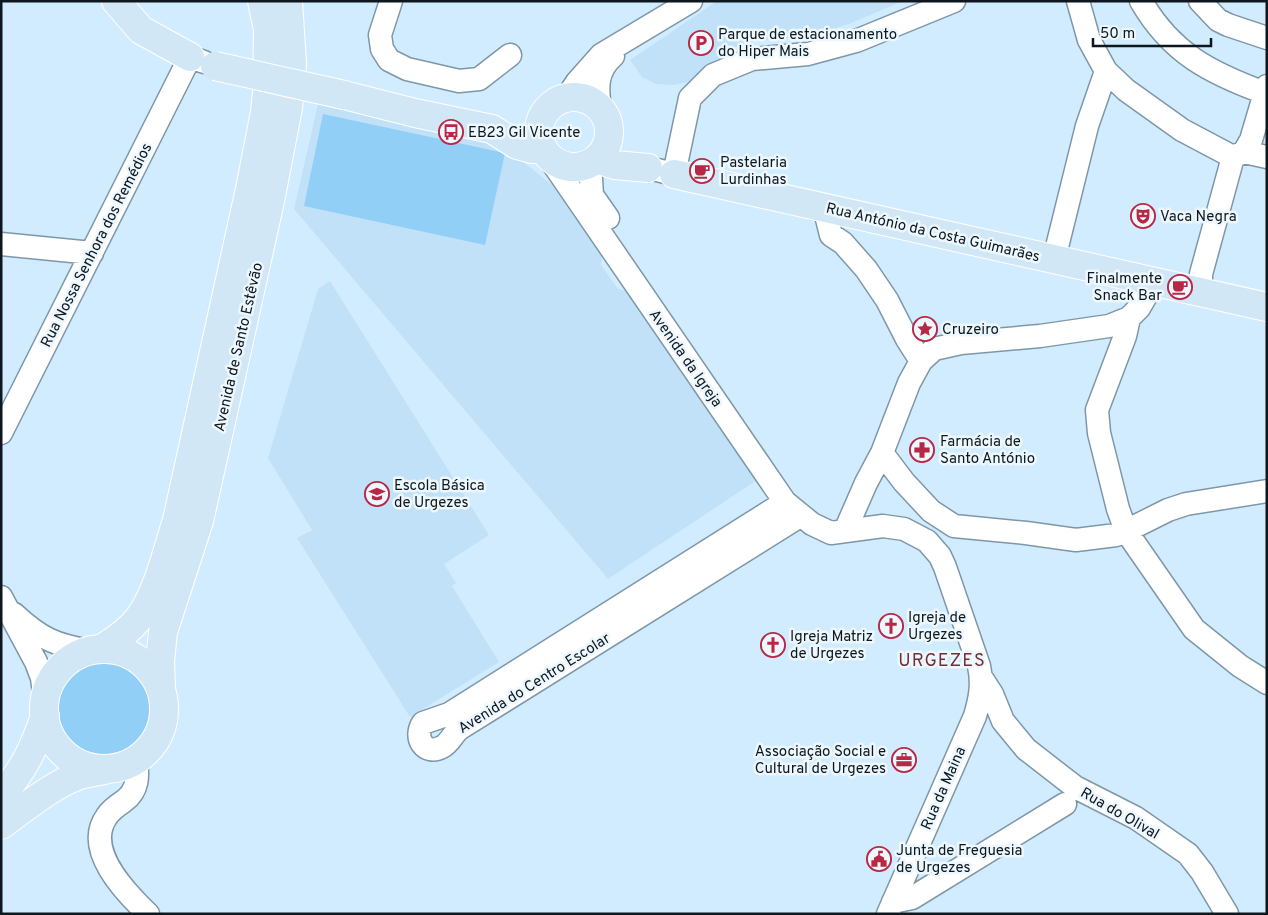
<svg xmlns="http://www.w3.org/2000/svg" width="1268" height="915" font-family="Overpass,sans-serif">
<rect width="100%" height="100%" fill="#d2ecff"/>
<path fill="#c0e1f8" d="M 717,1 L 903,1 L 849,24 L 812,36 L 755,41 L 730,49 L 730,55 L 708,66 L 688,82 L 673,85 L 656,84 L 642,77 L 630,60 Z
M 318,104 L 505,147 L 552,185 L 602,256 L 601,265 L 618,289 L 626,291 L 757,480 L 608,579 L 294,209 Z
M 330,281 L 489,535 L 444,564 L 456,583 L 452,586 L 499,662 L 410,717 L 297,538 L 312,530 L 268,458 L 318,289 Z"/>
<path fill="#92cff7" d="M 323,114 L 505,153 L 485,245 L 304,206 Z
M56 708a48 48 0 1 1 96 0a48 48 0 1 1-96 0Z"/>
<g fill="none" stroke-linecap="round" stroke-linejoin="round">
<defs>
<path id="minor" d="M 391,1 L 380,35 L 382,49 L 389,60 L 407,69 L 459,81 L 479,79 L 510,55
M 1078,1 L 1089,40 L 1106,71 L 1126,90 L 1182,130 L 1233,157
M 1141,1 C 1171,53 1210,73 1265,93
M 1200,1 L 1218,20 L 1228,25 L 1267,38
M 567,97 L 577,82 L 601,55 L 691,1
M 600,109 C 597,88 596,71 613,56
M 1244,152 L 1267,157
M 547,155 L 785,502 L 812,524 L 831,533 L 883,526 L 904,529 L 927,541 L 940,556 L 945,567 L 979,666 C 983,684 980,699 975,716 L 888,914
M 590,163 L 592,195 L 608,218
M 657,170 L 674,174 L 690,98 L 713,75 L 752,59 L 808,54 L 856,41 L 954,1
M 824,207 L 831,235 L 843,243 L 866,269 L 887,300 L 907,339 L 921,361
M 1,244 L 92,253
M 1054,259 L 1087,126 L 1106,71
M 1201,293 L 1201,274 L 1233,157 L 1244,152 L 1251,140 L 1267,86
M 1129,318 L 1125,336 L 1097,410 L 1099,433 L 1118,509 L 1126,531 L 1194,629 L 1240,666 L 1267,683
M 1,433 L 190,57 L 204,62
M 882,453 L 904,482 L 931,511 L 954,526 L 1026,533 L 1076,540 L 1116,535 L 1126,531 L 1168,510 L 1186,504 L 1267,491
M 785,502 L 449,714 L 423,723 C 413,738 425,756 442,747 C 449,744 453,734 459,729 L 800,516
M 845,531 L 866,483 L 882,453 L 909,383 L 921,361 L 934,349 L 961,343 L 1040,336 L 1109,326 L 1129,318 L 1139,308 L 1154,282
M 1,597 L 36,662 L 42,678 L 45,701
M 14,614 C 41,639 55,645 90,651
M 981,677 L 992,694 L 1003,721 L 1026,749 L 1075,787 L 1136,818 L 1188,854 L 1202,872 L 1227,914
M 136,759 C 138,775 139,790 124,801 C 118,805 111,810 107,816 C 83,849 125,892 148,914
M 893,902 L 912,898 L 1065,804"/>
<path id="major" d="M 116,1 L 141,30 L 190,57
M 344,95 L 415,113 L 492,129 L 517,145 L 532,149 L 543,149
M539 132a35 35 0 1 1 70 0a35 35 0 1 1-70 0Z
M 596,159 L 615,165 L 648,168
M 674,174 L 1267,307
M 103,648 C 116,640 129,631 139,618 C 158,592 167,551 177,520 L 250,189 L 265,112 L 267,92 L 268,30 L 262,1
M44 709a60 60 0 1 1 120 0a60 60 0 1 1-120 0Z
M 161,688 L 160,661 L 163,632 L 199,521 L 270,201 L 288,108 L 292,64 L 288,1
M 1,795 C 23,772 35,746 45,716
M 1,825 C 25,808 49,787 77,776 C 86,773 95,772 104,770"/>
</defs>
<use href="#minor" stroke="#7e97a8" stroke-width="25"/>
<use href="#major" stroke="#fff" stroke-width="30"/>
<use href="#minor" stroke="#fff" stroke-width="22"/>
<use href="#major" stroke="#d1e7f6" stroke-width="28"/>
<defs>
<path id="major-bridge" d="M 215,66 L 344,95"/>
</defs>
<use href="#major-bridge" stroke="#fff" stroke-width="30" stroke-linecap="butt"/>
<use href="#major-bridge" stroke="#d1e7f6" stroke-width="28"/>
</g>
<defs>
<symbol id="parking-ring" viewBox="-11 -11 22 22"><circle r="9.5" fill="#edf7fe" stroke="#b82743" stroke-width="1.5"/><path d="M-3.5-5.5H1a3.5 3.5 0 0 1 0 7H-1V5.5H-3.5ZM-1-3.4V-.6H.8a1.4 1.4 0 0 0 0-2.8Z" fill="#b82743"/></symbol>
<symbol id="bus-ring" viewBox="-11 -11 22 22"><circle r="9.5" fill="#edf7fe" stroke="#b82743" stroke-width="1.5"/><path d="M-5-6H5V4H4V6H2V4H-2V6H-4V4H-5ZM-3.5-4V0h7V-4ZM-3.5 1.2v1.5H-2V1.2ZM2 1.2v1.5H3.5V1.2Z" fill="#b82743"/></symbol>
<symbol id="cafe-ring" viewBox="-11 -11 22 22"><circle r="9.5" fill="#edf7fe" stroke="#b82743" stroke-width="1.5"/><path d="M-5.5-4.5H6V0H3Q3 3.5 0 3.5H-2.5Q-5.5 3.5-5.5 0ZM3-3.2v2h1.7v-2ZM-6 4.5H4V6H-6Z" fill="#b82743"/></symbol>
<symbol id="theatre-ring" viewBox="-11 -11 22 22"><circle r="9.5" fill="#edf7fe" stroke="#b82743" stroke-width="1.5"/><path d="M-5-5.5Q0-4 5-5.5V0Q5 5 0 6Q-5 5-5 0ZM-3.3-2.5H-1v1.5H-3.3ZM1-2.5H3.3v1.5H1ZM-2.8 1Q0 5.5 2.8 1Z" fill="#b82743"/></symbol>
<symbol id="sight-ring" viewBox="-11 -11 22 22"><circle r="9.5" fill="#edf7fe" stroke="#b82743" stroke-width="1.5"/><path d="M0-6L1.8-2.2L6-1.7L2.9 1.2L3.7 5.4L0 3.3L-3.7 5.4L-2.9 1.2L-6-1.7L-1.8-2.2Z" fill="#b82743"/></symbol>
<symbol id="pharmacy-ring" viewBox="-11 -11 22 22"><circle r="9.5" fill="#edf7fe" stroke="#b82743" stroke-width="1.5"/><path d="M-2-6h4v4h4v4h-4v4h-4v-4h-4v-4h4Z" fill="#b82743"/></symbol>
<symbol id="school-ring" viewBox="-11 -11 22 22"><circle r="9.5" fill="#edf7fe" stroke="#b82743" stroke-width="1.5"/><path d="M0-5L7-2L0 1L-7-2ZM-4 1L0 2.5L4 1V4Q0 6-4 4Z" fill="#b82743"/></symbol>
<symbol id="church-ring" viewBox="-11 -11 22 22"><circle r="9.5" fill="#edf7fe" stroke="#b82743" stroke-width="1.5"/><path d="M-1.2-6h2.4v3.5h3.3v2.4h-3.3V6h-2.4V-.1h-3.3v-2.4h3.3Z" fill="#b82743"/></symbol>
<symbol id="office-ring" viewBox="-11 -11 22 22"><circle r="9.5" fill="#edf7fe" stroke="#b82743" stroke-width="1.5"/><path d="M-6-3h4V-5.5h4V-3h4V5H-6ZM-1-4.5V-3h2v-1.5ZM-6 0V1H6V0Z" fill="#b82743"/></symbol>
<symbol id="civic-ring" viewBox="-11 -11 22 22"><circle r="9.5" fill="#edf7fe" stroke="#b82743" stroke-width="1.5"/><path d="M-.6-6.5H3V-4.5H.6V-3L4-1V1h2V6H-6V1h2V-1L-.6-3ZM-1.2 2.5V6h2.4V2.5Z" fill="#b82743"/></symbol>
</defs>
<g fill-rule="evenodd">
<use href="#parking-ring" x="687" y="29" width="28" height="28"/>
<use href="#bus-ring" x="437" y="118" width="28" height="28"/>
<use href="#cafe-ring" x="688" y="157" width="28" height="28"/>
<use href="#theatre-ring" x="1129" y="202" width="28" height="28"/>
<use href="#cafe-ring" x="1166" y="273" width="28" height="28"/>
<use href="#sight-ring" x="911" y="315" width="28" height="28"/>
<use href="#pharmacy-ring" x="908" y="436" width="28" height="28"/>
<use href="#school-ring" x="363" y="480" width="28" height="28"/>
<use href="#church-ring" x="877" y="612" width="28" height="28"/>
<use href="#church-ring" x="759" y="631" width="28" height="28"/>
<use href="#office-ring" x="890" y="746" width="28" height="28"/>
<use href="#civic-ring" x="865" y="845" width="28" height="28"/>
</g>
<g text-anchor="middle" stroke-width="5" stroke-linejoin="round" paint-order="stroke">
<g font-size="15" fill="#0e171d" stroke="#edf7fe" text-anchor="start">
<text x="718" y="39">Parque de estacionamento<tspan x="718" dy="17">do Hiper Mais</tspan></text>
<text x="468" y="137">EB23 Gil Vicente</text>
<text x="720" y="167">Pastelaria<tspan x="720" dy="17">Lurdinhas</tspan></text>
<text x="1160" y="221">Vaca Negra</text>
<text x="1162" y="283" text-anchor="end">Finalmente<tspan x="1162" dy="17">Snack Bar</tspan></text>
<text x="942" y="334">Cruzeiro</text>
<text x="940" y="446">Farmácia de<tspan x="940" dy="17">Santo António</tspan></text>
<text x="394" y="490">Escola Básica<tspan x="394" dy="17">de Urgezes</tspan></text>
<text x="908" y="622">Igreja de<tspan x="908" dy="17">Urgezes</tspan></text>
<text x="790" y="641">Igreja Matriz<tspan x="790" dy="17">de Urgezes</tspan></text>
<text x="886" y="756" text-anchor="end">Associação Social e<tspan x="886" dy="17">Cultural de Urgezes</tspan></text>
<text x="896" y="855">Junta de Freguesia<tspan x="896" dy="17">de Urgezes</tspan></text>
</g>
<g font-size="15" fill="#0e171d" stroke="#edf7fe">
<text transform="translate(933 232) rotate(13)" y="5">Rua António da Costa Guimarães</text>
<text transform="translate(96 245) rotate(-63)" y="5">Rua Nossa Senhora dos Remédios</text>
<text transform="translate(238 347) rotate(-77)" y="5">Avenida de Santo Estêvão</text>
<text transform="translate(686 358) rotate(55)" y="5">Avenida da Igreja</text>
<text transform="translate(534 683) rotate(-32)" y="5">Avenida do Centro Escolar</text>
<text transform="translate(943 788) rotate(-66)" y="5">Rua da Maina</text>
<text transform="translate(1120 813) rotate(30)" y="5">Rua do Olival</text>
</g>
<g font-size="18" letter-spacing="1" fill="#762e36" stroke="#edf7fe">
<text x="942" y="666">URGEZES</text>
</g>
</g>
<rect width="1268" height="915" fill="none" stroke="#0e171d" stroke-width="5"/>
<path d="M1093 38v8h118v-8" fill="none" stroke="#0e171d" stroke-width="2.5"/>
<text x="1100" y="38" font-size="15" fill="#0e171d" stroke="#edf7fe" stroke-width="4" paint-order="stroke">50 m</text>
</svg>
